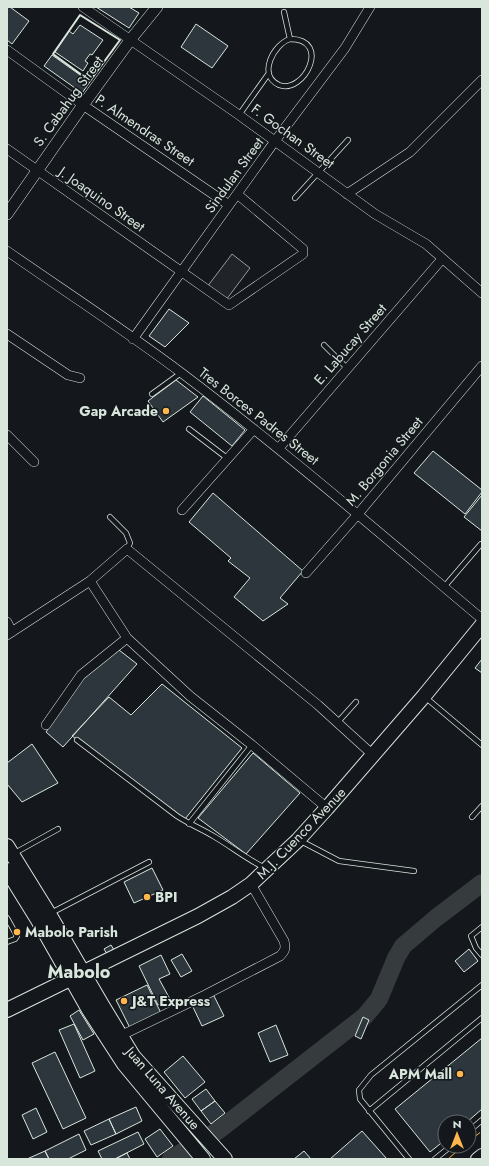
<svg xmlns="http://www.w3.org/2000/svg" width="489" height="1166" font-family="Jost,sans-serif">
<rect width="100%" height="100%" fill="#14181c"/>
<path fill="#202428" stroke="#939e99" d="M 232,254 L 250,268 L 226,300 L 207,287 Z"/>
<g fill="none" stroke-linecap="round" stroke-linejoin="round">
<path stroke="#363b3e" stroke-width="18" d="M 171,1159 L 219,1130 L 365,1016 L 379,999 L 396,958 L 403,946 L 436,918 L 482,883"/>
</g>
<path fill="#2c363c" stroke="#d8e6dc" d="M 7,7 L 10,7 L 29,21 L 12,44 L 7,40 Z
M 96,7 L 129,7 L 139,13 L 129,28 Z
M 196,24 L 228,46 L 212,68 L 181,47 Z
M 80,25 L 103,40 L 92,55 L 90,54 L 85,61 L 88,63 L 83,71 L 55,52 L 69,31 L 73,34 Z
M 52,55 L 90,82 L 82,93 L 44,66 Z
M 169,309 L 189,323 L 165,347 L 149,336 Z
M 176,380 L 198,397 L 163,422 L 148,401 Z
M 203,396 L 245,430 L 232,446 L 190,412 Z
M 433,451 L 482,490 L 482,492 L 465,514 L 414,473 Z
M 213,493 L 303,571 L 280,598 L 288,604 L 263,621 L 234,597 L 250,578 L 228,561 L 231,558 L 189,522 Z
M 482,495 L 482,531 L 464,517 Z
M 119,650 L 137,664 L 63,747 L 46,732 L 83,677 Z
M 482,659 L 482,673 L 475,668 Z
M 162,684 L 242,748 L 185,819 L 72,736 L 109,697 L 131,715 Z
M 32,744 L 58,783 L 22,802 L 7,784 L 7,763 Z
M 253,753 L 300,793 L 246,854 L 198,818 Z
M 152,868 L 163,890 L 134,903 L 124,882 Z
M 111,945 L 114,950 L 107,954 L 104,949 Z
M 469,949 L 478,961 L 464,972 L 455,961 Z
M 182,954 L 192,971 L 181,977 L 171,960 Z
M 161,955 L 170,974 L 159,979 L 170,999 L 158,1005 L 139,966 Z
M 147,985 L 161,1013 L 130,1028 L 116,1000 Z
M 213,994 L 224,1016 L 202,1026 L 192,1005 Z
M 79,1010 L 94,1034 L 83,1040 L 70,1016 Z
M 363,1017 L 369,1020 L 361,1039 L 355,1036 Z
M 74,1024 L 95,1071 L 80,1078 L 59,1030 Z
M 276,1025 L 288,1055 L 270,1062 L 258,1033 Z
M 482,1038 L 482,1109 L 467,1122 L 445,1122 L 445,1140 L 430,1152 L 395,1109 Z
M 55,1052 L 86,1118 L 63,1129 L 32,1063 Z
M 183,1056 L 205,1082 L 185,1098 L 164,1072 Z
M 206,1089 L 215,1101 L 201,1111 L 192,1099 Z
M 215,1101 L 225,1113 L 211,1124 L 201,1111 Z
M 136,1107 L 142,1121 L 116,1134 L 109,1119 Z
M 36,1108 L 47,1132 L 33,1139 L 22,1115 Z
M 109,1119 L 116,1134 L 91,1145 L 84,1131 Z
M 160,1129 L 173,1146 L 157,1157 L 145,1139 Z
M 362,1131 L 387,1159 L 330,1159 Z
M 138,1132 L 144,1144 L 115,1159 L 102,1159 L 98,1151 Z
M 79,1134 L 86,1150 L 68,1159 L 49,1159 L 45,1151 Z
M 45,1151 L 49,1159 L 27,1159 Z
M 304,1151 L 311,1159 L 294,1159 Z
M 127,1153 L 130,1159 L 115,1159 Z"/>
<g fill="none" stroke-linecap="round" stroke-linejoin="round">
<defs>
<path id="service" d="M 284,12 L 290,39
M 290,39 C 332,39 304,95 279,85 C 257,75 274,44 290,39 Z
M 239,115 L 269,73
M 295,198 L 348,140
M 324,345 L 348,369
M 152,394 L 181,373
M 189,429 L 227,458
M 110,517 L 126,533 L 130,543 L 127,549
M 444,587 L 481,544 L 482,544
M 425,697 L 482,745
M 337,723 L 356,702
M 77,740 L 177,816 C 189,824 202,829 215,837 C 232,847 247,859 265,868
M 472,817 L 482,806
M 189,824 L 252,745
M 299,840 L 339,861 L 414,871
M 13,854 L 58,829
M 51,913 L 149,862
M 7,918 L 17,936 L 15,939 L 7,942
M 482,927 L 471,936 L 476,948 L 482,955
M 369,1111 L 482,1018
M 469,1131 L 482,1120
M 409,1159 L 360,1099 L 359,1090 L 371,1075 L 482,985
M 435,1159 L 451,1146"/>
<path id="minor" d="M 83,7 L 239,115 L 375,214 L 426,244 L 482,293
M 7,50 L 83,105 L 229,205
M 7,149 L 229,305 L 303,254 L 303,249 L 237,194
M 347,194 L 410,152 L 482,80
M 7,251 C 66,292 126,331 183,374 C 286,452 383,536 482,619
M 7,334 L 68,375 L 80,378
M 133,339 L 275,141 L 345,48 L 370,7
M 7,435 L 34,462
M 279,448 L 442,259
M 182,510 L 254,429
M 306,573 L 358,514 L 482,366
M 90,581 L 127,638 L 190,696 L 252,745 L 327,808
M 7,622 L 12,632
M 7,635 L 90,581 L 127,549 L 318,705 L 373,755
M 46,725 L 81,675 L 127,638
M 120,1036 L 205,995 L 280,956 C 285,951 286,948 284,941 L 251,884"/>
<path id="tertiary" d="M 7,214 L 83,105 L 131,39 L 157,7"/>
<path id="secondary" d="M 477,1159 L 482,1155"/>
<path id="primary" d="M 7,846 L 49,914 L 102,1005 L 133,1056 L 225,1159
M 7,870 L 38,920 L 89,1010 L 124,1064 L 203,1159
M 7,1010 L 198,916 L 232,897 L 251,884 L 298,840 L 327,808 L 424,696 L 482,625"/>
</defs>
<use href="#service" stroke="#d8e6dc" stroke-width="6"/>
<use href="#minor" stroke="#d8e6dc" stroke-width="10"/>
<use href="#tertiary" stroke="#d8e6dc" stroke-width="12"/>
<use href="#secondary" stroke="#d8e6dc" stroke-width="14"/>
<use href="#primary" stroke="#d8e6dc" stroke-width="16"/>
<use href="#service" stroke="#14181c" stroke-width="4.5"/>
<use href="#minor" stroke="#14181c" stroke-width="9"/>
<use href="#tertiary" stroke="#14181c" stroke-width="11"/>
<use href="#secondary" stroke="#14181c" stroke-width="12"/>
<use href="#primary" stroke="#14181c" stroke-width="14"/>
<path stroke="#d8e6dc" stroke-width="2" d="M 80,15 L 120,40 L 90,81 L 53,54 Z"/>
<path stroke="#ffb74d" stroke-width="1" stroke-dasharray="14 3 2 3" stroke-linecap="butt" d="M 469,1141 L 482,1131
M 448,1159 L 463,1146"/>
</g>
<g fill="#ffb74d" stroke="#14181c" stroke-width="1.5">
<circle cx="166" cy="411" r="4"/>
<circle cx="147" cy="897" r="4"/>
<circle cx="17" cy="932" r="4"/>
<circle cx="124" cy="1001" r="4"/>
<circle cx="460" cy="1074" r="4"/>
</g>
<g text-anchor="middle" stroke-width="3" stroke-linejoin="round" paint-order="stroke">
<g font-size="14" fill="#d8e6dc" stroke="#14181c">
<text transform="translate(68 101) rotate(-54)" y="5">S. Cabahug Street</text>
<text transform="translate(145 130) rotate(34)" y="5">P. Almendras Street</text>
<text transform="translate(293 136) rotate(36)" y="5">F. Gochan Street</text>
<text transform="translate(234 175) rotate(-54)" y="5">Sindulan Street</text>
<text transform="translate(102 199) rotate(35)" y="5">J. Joaquino Street</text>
<text transform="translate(350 344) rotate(-49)" y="5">E. Labucay Street</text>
<text transform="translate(259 416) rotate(38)" y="5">Tres Borces Padres Street</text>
<text transform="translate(384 461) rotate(-50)" y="5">M. Borgonia Street</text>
<text transform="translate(301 833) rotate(-46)" y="5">M.J. Cuenco Avenue</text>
<text transform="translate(163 1088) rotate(49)" y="5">Juan Luna Avenue</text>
</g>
<g font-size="14" font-weight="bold" fill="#d8e6dc" stroke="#14181c" text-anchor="start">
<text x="158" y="416" text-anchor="end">Gap Arcade</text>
<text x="155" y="902">BPI</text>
<text x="25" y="937">Mabolo Parish</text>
<text x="132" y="1006">J&amp;T Express</text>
<text x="452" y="1079" text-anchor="end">APM Mall</text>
</g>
<g font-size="18" font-weight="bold" fill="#d8e6dc" stroke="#14181c">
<text x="79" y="978">Mabolo</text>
</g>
</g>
<rect width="489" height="1166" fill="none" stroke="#d8e6dc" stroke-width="16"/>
<g transform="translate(457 1134)"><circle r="19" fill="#14181c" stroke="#626a69"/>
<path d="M0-3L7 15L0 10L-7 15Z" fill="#ffb74d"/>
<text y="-6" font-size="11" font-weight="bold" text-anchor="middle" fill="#d8e6dc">N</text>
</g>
</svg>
